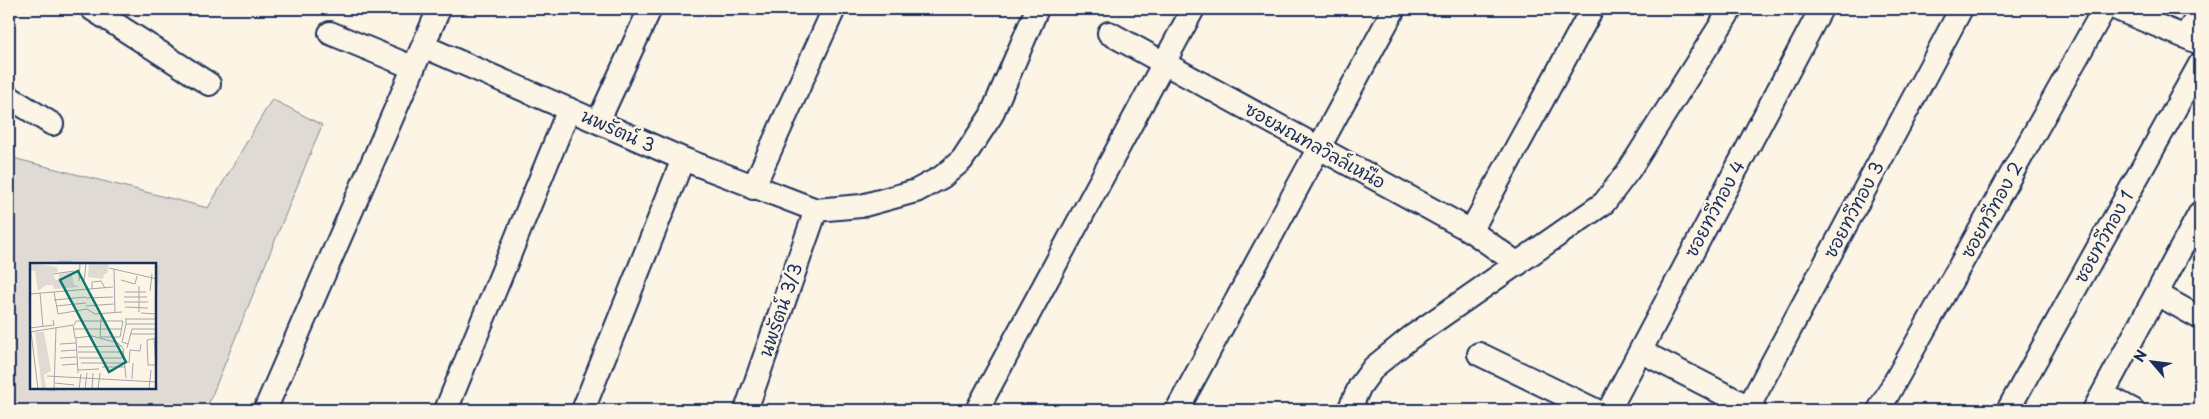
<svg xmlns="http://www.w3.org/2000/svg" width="2209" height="419" font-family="'Playpen Sans','Playpen Sans Thai',sans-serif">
<rect width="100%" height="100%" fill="#fcf5e5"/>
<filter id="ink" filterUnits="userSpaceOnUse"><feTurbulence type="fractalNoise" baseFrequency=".02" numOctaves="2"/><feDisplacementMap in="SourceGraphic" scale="10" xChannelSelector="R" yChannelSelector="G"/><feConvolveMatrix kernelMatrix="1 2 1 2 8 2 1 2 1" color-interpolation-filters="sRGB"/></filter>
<g filter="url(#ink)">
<path fill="#dfdbd4" stroke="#7d8599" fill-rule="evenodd" d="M 272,99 L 322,125 L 206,410 L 9,410 L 9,157 L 208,208 ZM 31,264 L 155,264 L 155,388 L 31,388 Z"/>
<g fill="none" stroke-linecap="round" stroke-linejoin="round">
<defs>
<path id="minor" d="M 92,9 L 209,84
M 2117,9 L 2200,43
M 330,33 L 412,67
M 1109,33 L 1471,231 L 1518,264
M 2185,36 L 2200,13
M 423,46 L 683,159 L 816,210 L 861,206 L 916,191 L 942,177 L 962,160 L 991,116 L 1037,9
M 9,97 L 52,124
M 598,122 L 650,9
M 753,188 L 834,9
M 1471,231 L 1592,9
M 2157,294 L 2200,318
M 1640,351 L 1755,410
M 1479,354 L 1595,410
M 2103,394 L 2133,410
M 265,410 L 439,9
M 446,410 L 569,109
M 583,410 L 683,159
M 746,410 L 816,210
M 977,410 L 1193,9
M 1177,410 L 1394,9
M 1349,410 L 1360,386 L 1374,367 L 1410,338 L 1604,203 L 1629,170 L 1731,9
M 1609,410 L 1821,9
M 1747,410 L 1961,9
M 1879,410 L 2104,9
M 2008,410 L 2200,64
M 2094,410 L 2200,213"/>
</defs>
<use href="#minor" stroke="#1b2f5e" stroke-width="26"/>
<use href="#minor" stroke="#fcf5e5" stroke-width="22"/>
</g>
</g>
<g text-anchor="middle" stroke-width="5" stroke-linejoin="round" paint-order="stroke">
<g font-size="18" fill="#1b2f5e" stroke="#fcf5e5">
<text transform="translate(618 131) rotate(24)" y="6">นพรัตน์ 3</text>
<text transform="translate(1315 146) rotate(29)" y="6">ซอยมณฑลวิลล์เหนือ</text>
<text transform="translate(1715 209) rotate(-62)" y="6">ซอยทวีทอง 4</text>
<text transform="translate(1854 210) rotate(-62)" y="6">ซอยทวีทอง 3</text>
<text transform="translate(1992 210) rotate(-61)" y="6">ซอยทวีทอง 2</text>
<text transform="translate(2104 237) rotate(-61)" y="6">ซอยทวีทอง 1</text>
<text transform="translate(781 310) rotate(-71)" y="6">นพรัตน์ 3/3</text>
</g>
</g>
<g transform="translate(30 263)">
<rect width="126" height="126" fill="#fcf5e5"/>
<path d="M 0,0 L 27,4 L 28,9 L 22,10 L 26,17 L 29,17 L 29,11 L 41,9 L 44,21 L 50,24 L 24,26 L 23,22 L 16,22 L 8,28 L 5,8 L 0,8 ZM 59,0 L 79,0 L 77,11 L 74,11 L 73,16 L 58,14 ZM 5,69 L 14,69 L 21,108 L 14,112 L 16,126 L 12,126 Z" fill="#dfdbd4"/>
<path fill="none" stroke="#a2a6af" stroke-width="1" d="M 79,5 L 127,16M 84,6 L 85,50M 23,11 L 44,8M 91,17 L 105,21 L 107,13M 49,18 L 50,0M 54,18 L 56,0M 109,23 L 109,49M 62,26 L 62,19 L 71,18 L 75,25M 120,28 L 122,11M 24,29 L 28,51 L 57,46M 95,29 L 116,29M 10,30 L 13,64M 0,31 L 83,24M 94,34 L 117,34M 56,35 L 83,34M 24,37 L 56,34M 94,39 L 118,39M 26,43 L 56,40M 56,43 L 84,41M 95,44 L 118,45M 57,46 L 65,51 L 92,49M 111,50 L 127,51M 95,56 L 126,56 L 126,71 L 100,71M 96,56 L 96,61 L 126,61M 96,61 L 92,79 L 98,81M 44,62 L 46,58 L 93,58 L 90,74 L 70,74M 0,65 L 24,62 L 23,57M 44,66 L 92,66M 0,69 L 43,62 L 45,75 L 62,73 L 88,80 L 93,85 L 96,115M 1,69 L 8,126M 70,74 L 71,55M 46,75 L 48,110M 124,75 L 126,104M 30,81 L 46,80M 48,84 L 92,83M 97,85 L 102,66 L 126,66M 31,88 L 47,87M 48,89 L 93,89M 30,95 L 47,94M 49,95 L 93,95M 51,100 L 94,100M 99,100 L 100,87 L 110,88 L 111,81M 32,102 L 47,101M 125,102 L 118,102 L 117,77 L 127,75M 72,104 L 95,104M 48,107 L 69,106M 17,113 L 127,119M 102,116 L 103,100M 25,120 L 44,122M 24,126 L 26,65M 49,126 L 51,111M 55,126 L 57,110M 62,126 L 63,110M 68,126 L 70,110M 119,126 L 121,107"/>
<path fill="#0f766e" fill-opacity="0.15" stroke="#0f766e" stroke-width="2.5" d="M 48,8 L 96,99 L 79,109 L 30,17 Z"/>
<rect width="126" height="126" fill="none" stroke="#1b2f5e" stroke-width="2.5"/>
</g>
<rect width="2209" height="419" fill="none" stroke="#fcf5e5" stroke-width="30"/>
<rect x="15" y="15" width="2179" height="389" fill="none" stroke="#1b2f5e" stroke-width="2" filter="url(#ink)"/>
<g transform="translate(2152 362) rotate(298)" stroke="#fcf5e5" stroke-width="4" paint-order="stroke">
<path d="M0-4L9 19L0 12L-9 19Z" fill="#1b2f5e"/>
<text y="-8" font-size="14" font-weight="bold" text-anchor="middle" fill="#1b2f5e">N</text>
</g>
</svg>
